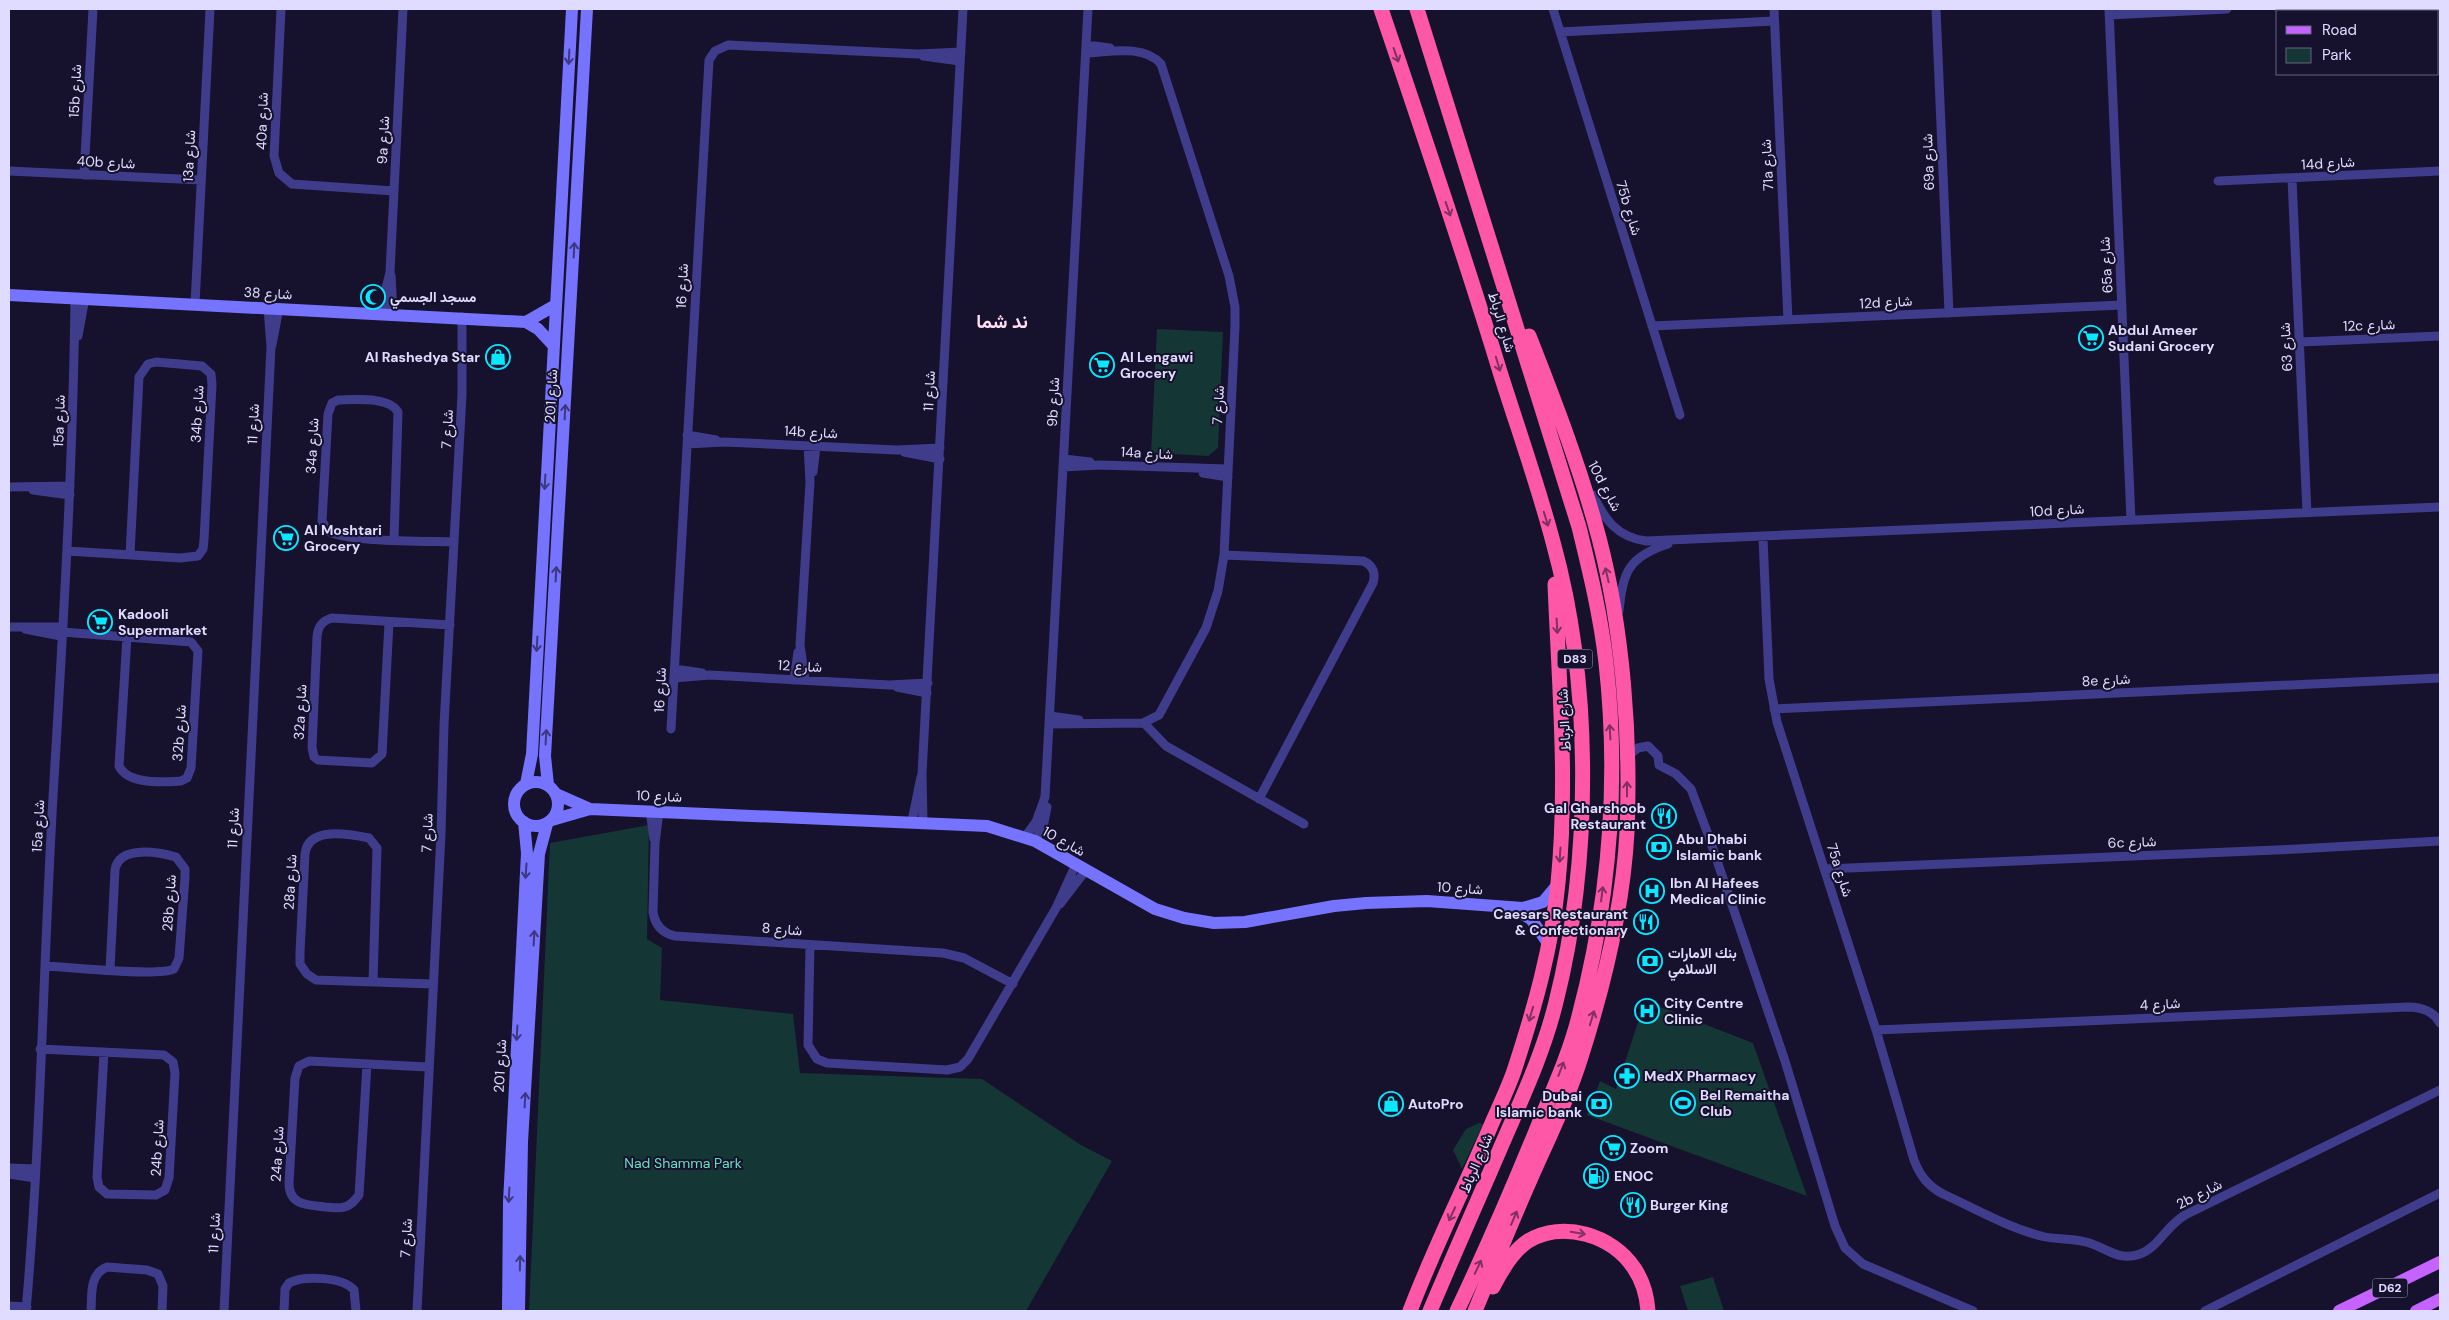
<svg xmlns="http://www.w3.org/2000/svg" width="2449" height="1320" font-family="'DM Sans',Vazirmatn,sans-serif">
<rect width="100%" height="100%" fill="#16112c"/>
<path fill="#143634" d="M 1157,329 L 1223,332 L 1218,448 L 1208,456 L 1151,453 Z
M 649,825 L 647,939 L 662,948 L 660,1000 L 793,1014 L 800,1073 L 982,1079 L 1081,1145 L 1112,1161 L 1026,1311 L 529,1311 L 550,843 Z
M 1645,1001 L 1753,1043 L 1807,1196 L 1587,1115 L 1600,1081 L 1616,1089 Z
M 1479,1123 L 1483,1124 L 1462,1169 L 1453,1150 L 1466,1129 Z
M 1713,1277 L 1724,1311 L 1688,1311 L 1680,1286 Z"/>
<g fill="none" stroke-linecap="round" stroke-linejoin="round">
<path stroke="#3f3c8b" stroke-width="9" d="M 281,9 L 274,156 L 279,173 L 292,184 L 394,191
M 1553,9 L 1680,415
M 1774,9 L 1788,320
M 1936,9 L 1949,313
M 2109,9 L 2131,520
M 2109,15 L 2227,9
M 1560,32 L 1774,21
M 1086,45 L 1110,48
M 923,56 L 960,61
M 9,171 L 201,180
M 84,175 L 93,9
M 2292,179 L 2307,513
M 2218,181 L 2440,171
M 391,275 L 393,314
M 195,304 L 210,9
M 383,313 L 386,288 L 390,272 L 403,9
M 1652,326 L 2122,305
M 78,336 L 85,298
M 2300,342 L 2440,336
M 272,345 L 279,308
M 687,435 L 716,440
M 687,444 L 724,442 L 897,450 L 940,448
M 904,452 L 940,459
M 1064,459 L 1090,462
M 1063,467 L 1100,465 L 1228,469
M 813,472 L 816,446
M 1203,473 L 1228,477
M 9,487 L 70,486
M 33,490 L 70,495
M 1593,495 C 1605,520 1617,537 1646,541 L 2440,507
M 1763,538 L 1769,679 L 1777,722 L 1876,1030 L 1914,1160 C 1920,1176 1928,1186 1943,1194 C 1974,1208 2007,1227 2041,1236 C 2056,1240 2071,1238 2086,1242 C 2106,1247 2118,1262 2140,1254 C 2158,1248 2166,1226 2185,1215 L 2440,1090
M 394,540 L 398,412 C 389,396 354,400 338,400 L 332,403 L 328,414 L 322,521 L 328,531 C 344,542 429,541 454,542
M 67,551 L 180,558 L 198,556 L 203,549 L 204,540 L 212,385 L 211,374 L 202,366 L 156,362 L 148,364 L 139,377 L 130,555
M 1224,555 L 1363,561 C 1373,565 1376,573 1373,583 L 1259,799
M 1619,611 C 1623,572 1628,557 1668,544
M 389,623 L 382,754 L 372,763 L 318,760 L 314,757 L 312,747 L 317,637 C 318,626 322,621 332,618 L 450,625
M 9,627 L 62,627
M 25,629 L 61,636
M 62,632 L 127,637 L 119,766 C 128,785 163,782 181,781 L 187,778 L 191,768 L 198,651 L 191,642 L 127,637
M 675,669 L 702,673
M 674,678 L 710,675 L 889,685 L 928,683
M 794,680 L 798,652
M 805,680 L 800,645 L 810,482 L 808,446
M 897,687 L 927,693
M 1774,709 L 2440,678
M 1050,716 L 1079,720
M 1144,723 L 1166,746 L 1304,824
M 1049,724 L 1143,723 L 1159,715 L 1206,628 L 1218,591 L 1224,555 L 1235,327 L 1235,307 L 1229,276 L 1161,64 C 1144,44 1109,52 1086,53
M 671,729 L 709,60 L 715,51 L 728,45 L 918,54 L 961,52
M 1627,756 L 1638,748 L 1648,746 L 1658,756 L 1659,765 L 1676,774 L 1691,789 L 1709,837 L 1785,1061 L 1835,1226 L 1845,1248 L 1863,1264 L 1973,1311
M 650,811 L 654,839
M 659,811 L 655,844 L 653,912 C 655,925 662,933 675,936 L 943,953 L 964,958 L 1013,984
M 912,821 L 921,777
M 923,821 L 922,774 L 963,9
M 1025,837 L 1036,822 L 1045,797 L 1088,9
M 1035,841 L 1044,823 L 1047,807
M 1825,869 L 2297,849 L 2440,841
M 1060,904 L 1086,870
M 810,945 L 808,1045 L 817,1059 L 827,1063 L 947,1070 L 960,1067 L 968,1059 L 1056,908 L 1076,864
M 45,966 C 68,967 158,977 174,969 L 179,958 L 185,877 L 185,869 L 176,857 C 158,852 119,845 115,870 L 110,970
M 373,982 L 377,848 L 369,838 C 349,834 308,826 305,854 L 300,952 L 300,964 L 307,974 L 316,980 L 432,984
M 1876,1030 L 2408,1007 C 2421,1007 2433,1010 2440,1023
M 40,1049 L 164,1055 L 173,1062 L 175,1073 L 169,1178 L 165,1190 L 156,1195 L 107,1194 L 99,1187 L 97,1177 L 104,1052
M 367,1064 L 359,1195 C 355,1200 351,1206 344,1207 C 339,1209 331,1207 325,1207 C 306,1205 289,1205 289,1183 L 295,1078 L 299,1066 L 309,1061 L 428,1067
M 9,1168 L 36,1169
M 9,1174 L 35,1178
M 9,1306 L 27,1307
M 26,1311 C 41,1140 43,968 53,797 C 63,631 73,464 75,298
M 91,1311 C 92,1295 89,1274 107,1267 L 147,1270 L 158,1274 L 163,1286 L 162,1311
M 224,1311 L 271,347 L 268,308
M 284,1311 L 285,1289 L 289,1283 C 304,1275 343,1277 354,1290 L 356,1311
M 417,1311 L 441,834 L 444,725 L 462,395 L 462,317
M 2205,1311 L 2440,1193"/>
<path stroke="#7673ff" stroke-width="12" d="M 9,295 L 526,322 L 554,306
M 526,322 L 538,329 L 552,344
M514 804a22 22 0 1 1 44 0a22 22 0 1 1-44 0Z
M 526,784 L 532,754 L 572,9
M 548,785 L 545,756 L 587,9
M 556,794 L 590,809 L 987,826 L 1035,841 L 1155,909 L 1184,918 L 1214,923 L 1245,922 L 1334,906 L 1366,903 L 1427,901 L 1523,908 L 1543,902 L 1558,884
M 552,820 L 590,809
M 1512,908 L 1531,919 L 1548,943
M 508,1311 L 509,1202 L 527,853 L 524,822
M 519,1311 L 522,1142 L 539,854 L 547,824"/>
<path stroke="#c463ff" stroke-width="12" d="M 2339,1311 L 2440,1262
M 2416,1311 L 2440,1299"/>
<path stroke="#ff57a8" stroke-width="15" d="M 1381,9 C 1422,130 1463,250 1500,372 C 1518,429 1538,485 1553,542 C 1592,683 1592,859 1556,1002 C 1544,1051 1523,1096 1503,1142 C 1479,1198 1454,1254 1430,1311
M 1417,9 L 1579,527 C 1590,572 1601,617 1606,663 C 1619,781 1609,902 1579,1016 C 1569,1056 1551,1094 1536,1131 C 1511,1192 1485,1252 1457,1311
M 1493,1287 C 1501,1271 1513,1251 1528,1241 C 1563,1220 1612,1235 1634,1268 C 1643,1281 1647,1296 1648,1311
M 1410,1311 C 1433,1250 1463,1191 1489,1130 C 1497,1111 1507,1091 1514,1071 C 1534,1010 1552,947 1558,883 C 1568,783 1559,684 1555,584
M 1475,1311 C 1493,1267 1511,1223 1530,1180 C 1548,1139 1568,1099 1581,1057 C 1604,985 1623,908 1627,832 C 1631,738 1623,630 1599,538 C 1581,470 1555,402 1529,336"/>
</g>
<defs><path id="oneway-shaft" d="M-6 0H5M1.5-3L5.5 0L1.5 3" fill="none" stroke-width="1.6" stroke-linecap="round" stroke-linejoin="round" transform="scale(1.25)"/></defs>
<g stroke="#7f3064">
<use href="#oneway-shaft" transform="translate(1396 55) rotate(71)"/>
<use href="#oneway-shaft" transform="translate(1448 209) rotate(71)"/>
<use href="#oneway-shaft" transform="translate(1498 364) rotate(73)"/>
<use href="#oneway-shaft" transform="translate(1546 519) rotate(73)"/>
<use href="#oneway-shaft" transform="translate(1607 575) rotate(-103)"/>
<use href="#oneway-shaft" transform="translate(1557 626) rotate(87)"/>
<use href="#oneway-shaft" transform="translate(1610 732) rotate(-93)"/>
<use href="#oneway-shaft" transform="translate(1627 789) rotate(-90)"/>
<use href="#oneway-shaft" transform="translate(1560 855) rotate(94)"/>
<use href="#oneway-shaft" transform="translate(1602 894) rotate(-83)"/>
<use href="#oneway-shaft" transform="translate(1531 1014) rotate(106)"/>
<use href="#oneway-shaft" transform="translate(1592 1018) rotate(-73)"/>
<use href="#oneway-shaft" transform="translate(1561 1069) rotate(-69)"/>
<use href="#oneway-shaft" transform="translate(1452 1214) rotate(115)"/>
<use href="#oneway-shaft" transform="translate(1514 1218) rotate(-67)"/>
<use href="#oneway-shaft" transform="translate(1578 1233) rotate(10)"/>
<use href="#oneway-shaft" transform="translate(1478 1267) rotate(-65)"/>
</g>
<g stroke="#3c3880">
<use href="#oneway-shaft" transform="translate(569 57) rotate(93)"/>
<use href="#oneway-shaft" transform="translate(574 250) rotate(-87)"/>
<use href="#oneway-shaft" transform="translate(565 412) rotate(-87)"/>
<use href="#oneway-shaft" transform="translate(545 482) rotate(93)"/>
<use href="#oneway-shaft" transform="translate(556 574) rotate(-87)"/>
<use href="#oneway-shaft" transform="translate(537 644) rotate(93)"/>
<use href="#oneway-shaft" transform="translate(546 737) rotate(-87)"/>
<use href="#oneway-shaft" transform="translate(526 871) rotate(94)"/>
<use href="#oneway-shaft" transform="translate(534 938) rotate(-87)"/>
<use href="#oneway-shaft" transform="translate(517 1033) rotate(93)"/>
<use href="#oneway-shaft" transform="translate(525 1100) rotate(-87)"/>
<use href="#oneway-shaft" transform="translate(509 1195) rotate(93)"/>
<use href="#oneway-shaft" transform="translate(520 1263) rotate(-89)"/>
</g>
<defs>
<symbol id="mosque-ring" viewBox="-11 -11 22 22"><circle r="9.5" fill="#16112c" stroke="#08e8ff" stroke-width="1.5"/><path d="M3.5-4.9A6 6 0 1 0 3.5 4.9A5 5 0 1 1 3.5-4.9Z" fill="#08e8ff"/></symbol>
<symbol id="supermarket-ring" viewBox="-11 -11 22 22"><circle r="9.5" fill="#16112c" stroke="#08e8ff" stroke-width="1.5"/><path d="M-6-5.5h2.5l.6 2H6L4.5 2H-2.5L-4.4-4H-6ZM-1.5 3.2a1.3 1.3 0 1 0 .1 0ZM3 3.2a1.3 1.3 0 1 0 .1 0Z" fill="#08e8ff"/></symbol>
<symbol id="shop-ring" viewBox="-11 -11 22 22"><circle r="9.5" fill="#16112c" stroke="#08e8ff" stroke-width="1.5"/><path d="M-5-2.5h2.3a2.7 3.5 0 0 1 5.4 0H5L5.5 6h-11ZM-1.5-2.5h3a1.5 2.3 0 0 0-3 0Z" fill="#08e8ff"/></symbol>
<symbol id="restaurant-ring" viewBox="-11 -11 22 22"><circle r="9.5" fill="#16112c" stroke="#08e8ff" stroke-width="1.5"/><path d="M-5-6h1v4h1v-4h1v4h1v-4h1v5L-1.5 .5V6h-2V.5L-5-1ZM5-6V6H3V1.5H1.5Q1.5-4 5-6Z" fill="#08e8ff"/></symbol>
<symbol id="bank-ring" viewBox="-11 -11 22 22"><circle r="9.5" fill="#16112c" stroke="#08e8ff" stroke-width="1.5"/><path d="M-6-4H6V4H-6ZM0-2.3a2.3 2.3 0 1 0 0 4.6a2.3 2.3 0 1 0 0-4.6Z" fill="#08e8ff"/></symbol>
<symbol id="hospital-ring" viewBox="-11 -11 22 22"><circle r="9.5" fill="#16112c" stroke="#08e8ff" stroke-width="1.5"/><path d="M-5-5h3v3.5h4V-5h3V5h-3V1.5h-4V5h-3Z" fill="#08e8ff"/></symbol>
<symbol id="pharmacy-ring" viewBox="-11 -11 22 22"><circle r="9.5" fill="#16112c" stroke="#08e8ff" stroke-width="1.5"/><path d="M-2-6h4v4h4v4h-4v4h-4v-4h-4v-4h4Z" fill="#08e8ff"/></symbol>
<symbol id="stadium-ring" viewBox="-11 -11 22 22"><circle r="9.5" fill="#16112c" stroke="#08e8ff" stroke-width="1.5"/><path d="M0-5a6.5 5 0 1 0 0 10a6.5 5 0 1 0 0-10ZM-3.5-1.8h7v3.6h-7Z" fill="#08e8ff"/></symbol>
<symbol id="fuel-ring" viewBox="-11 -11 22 22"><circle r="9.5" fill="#16112c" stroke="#08e8ff" stroke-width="1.5"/><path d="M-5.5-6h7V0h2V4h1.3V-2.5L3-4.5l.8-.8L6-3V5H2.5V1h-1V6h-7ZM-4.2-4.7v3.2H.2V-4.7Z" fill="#08e8ff"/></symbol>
</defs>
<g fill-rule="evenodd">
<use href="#mosque-ring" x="359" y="283" width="28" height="28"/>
<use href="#supermarket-ring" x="2077" y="324" width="28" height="28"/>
<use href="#shop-ring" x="484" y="343" width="28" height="28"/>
<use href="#supermarket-ring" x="1088" y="351" width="28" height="28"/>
<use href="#supermarket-ring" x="272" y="524" width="28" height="28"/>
<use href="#supermarket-ring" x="86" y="608" width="28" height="28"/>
<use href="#restaurant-ring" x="1650" y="802" width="28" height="28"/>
<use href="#bank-ring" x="1645" y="833" width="28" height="28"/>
<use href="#hospital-ring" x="1638" y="877" width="28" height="28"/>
<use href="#restaurant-ring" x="1632" y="908" width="28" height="28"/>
<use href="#bank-ring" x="1636" y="947" width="28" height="28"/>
<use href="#hospital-ring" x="1633" y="997" width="28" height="28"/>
<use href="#pharmacy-ring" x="1613" y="1062" width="28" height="28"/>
<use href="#stadium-ring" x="1669" y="1089" width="28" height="28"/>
<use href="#shop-ring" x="1377" y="1090" width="28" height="28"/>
<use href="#bank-ring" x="1585" y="1090" width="28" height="28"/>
<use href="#supermarket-ring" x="1599" y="1134" width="28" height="28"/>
<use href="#fuel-ring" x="1582" y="1162" width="28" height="28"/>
<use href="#restaurant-ring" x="1619" y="1191" width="28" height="28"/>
</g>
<g text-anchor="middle" stroke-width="4" stroke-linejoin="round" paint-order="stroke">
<g fill="#16112c" stroke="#a39fc0" stroke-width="1">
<rect x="1557.5" y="649.5" width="35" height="19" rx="4"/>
<rect x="2372.5" y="1278.5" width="35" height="19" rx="4"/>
</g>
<g font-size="12" font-weight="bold" fill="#e0dcff">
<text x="1575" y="663">D83</text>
<text x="2390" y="1292">D62</text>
</g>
<g font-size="14" fill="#e0dcff" stroke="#16112c">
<text transform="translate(75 91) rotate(-87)" y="5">15b شارع</text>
<text transform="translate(262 121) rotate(-88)" y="5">40a شارع</text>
<text transform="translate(383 140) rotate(-87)" y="5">9a شارع</text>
<text transform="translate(189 156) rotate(-87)" y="5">13a شارع</text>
<text transform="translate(106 162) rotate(3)" y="5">40b شارع</text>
<text transform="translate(1928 162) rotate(-92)" y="5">69a شارع</text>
<text transform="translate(2328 163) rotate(-3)" y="5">14d شارع</text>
<text transform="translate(1767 165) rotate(-93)" y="5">71a شارع</text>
<text transform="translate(1629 208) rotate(73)" y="5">75b شارع</text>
<text transform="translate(2106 265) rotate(-93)" y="5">65a شارع</text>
<text transform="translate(682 286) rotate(-87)" y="5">شارع 16</text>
<text transform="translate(268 293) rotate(3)" y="5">شارع 38</text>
<text transform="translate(1886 302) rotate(-3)" y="5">12d شارع</text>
<text transform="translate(1502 322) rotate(73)" y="5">شارع الرباط</text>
<text transform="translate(2369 325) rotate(-2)" y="5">12c شارع</text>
<text transform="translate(2286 347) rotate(-93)" y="5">شارع 63</text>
<text transform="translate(929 391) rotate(-87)" y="5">شارع 11</text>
<text transform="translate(551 396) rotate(-87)" y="5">شارع 201</text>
<text transform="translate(1053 402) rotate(-87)" y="5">9b شارع</text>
<text transform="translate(1218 405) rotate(-87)" y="5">شارع 7</text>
<text transform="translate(197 414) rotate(-87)" y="5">34b شارع</text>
<text transform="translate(59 421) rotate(-88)" y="5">15a شارع</text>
<text transform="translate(253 424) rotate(-87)" y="5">شارع 11</text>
<text transform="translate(447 429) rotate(-87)" y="5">شارع 7</text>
<text transform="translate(811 432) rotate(3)" y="5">14b شارع</text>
<text transform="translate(312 446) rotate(-87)" y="5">34a شارع</text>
<text transform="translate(1147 453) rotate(3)" y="5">14a شارع</text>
<text transform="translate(1605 486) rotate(62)" y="5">10d شارع</text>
<text transform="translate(2057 510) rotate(-3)" y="5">10d شارع</text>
<text transform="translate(800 666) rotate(3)" y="5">شارع 12</text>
<text transform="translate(2106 680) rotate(-3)" y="5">8e شارع</text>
<text transform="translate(660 690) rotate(-87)" y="5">شارع 16</text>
<text transform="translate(300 712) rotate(-87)" y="5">32a شارع</text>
<text transform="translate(1564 720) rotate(-93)" y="5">شارع الرباط</text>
<text transform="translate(179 733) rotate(-86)" y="5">32b شارع</text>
<text transform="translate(659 796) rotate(2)" y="5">شارع 10</text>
<text transform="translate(38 826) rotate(-87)" y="5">15a شارع</text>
<text transform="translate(233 828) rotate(-87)" y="5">شارع 11</text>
<text transform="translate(427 833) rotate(-88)" y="5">شارع 7</text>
<text transform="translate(1064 841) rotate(29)" y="5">شارع 10</text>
<text transform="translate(2132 842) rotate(-2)" y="5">6c شارع</text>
<text transform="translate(1840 870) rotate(72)" y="5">75a شارع</text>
<text transform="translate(290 882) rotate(-87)" y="5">28a شارع</text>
<text transform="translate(1460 888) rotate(4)" y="5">شارع 10</text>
<text transform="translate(169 903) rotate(-86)" y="5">28b شارع</text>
<text transform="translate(782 929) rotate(4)" y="5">شارع 8</text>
<text transform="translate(2160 1004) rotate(-3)" y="5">شارع 4</text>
<text transform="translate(500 1066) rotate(-87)" y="5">شارع 201</text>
<text transform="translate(157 1148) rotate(-87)" y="5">24b شارع</text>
<text transform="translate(277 1154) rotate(-87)" y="5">24a شارع</text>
<text transform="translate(1476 1163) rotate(-67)" y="5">شارع الرباط</text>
<text transform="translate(2199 1194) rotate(-27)" y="5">2b شارع</text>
<text transform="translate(214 1233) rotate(-87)" y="5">شارع 11</text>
<text transform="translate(406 1238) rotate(-87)" y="5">شارع 7</text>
</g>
<g font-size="14" font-weight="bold" fill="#e0dcff" stroke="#16112c" text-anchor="start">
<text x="390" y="302">مسجد الجسمي</text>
<text x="2108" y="335">Abdul Ameer<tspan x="2108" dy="16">Sudani Grocery</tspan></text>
<text x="480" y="362" text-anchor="end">Al Rashedya Star</text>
<text x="1120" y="362">Al Lengawi<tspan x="1120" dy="16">Grocery</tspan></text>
<text x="304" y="535">Al Moshtari<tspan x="304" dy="16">Grocery</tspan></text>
<text x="118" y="619">Kadooli<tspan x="118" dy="16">Supermarket</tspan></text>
<text x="1646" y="813" text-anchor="end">Gal Gharshoob<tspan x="1646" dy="16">Restaurant</tspan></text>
<text x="1676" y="844">Abu Dhabi<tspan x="1676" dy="16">Islamic bank</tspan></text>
<text x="1670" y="888">Ibn Al Hafees<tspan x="1670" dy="16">Medical Clinic</tspan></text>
<text x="1628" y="919" text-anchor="end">Caesars Restaurant<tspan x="1628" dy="16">&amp; Confectionary</tspan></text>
<text x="1668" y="958">بنك الامارات<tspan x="1668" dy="16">الاسلامي</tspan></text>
<text x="1664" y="1008">City Centre<tspan x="1664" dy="16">Clinic</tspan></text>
<text x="1644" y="1081">MedX Pharmacy</text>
<text x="1700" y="1100">Bel Remaitha<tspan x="1700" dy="16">Club</tspan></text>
<text x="1582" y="1101" text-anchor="end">Dubai<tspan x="1582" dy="16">Islamic bank</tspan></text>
<text x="1408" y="1109">AutoPro</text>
<text x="1630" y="1153">Zoom</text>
<text x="1614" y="1181">ENOC</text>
<text x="1650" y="1210">Burger King</text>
</g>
<g font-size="14" fill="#65e2c2" stroke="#16112c">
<text x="683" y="1168">Nad Shamma Park</text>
</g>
<g font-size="19" font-weight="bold" fill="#ffdef3" stroke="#16112c">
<text x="1002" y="328">ند شما</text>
</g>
</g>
<rect width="2449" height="1320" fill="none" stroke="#e0dcff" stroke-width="20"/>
<rect x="2276" y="10" width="162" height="65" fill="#16112c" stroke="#676280"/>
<rect x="2286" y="26" width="25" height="8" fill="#c463ff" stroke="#676280"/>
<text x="2322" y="35" font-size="15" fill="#e0dcff">Road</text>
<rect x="2286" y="48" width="25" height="15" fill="#143634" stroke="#676280"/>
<text x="2322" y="60" font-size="15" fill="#e0dcff">Park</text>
</svg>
